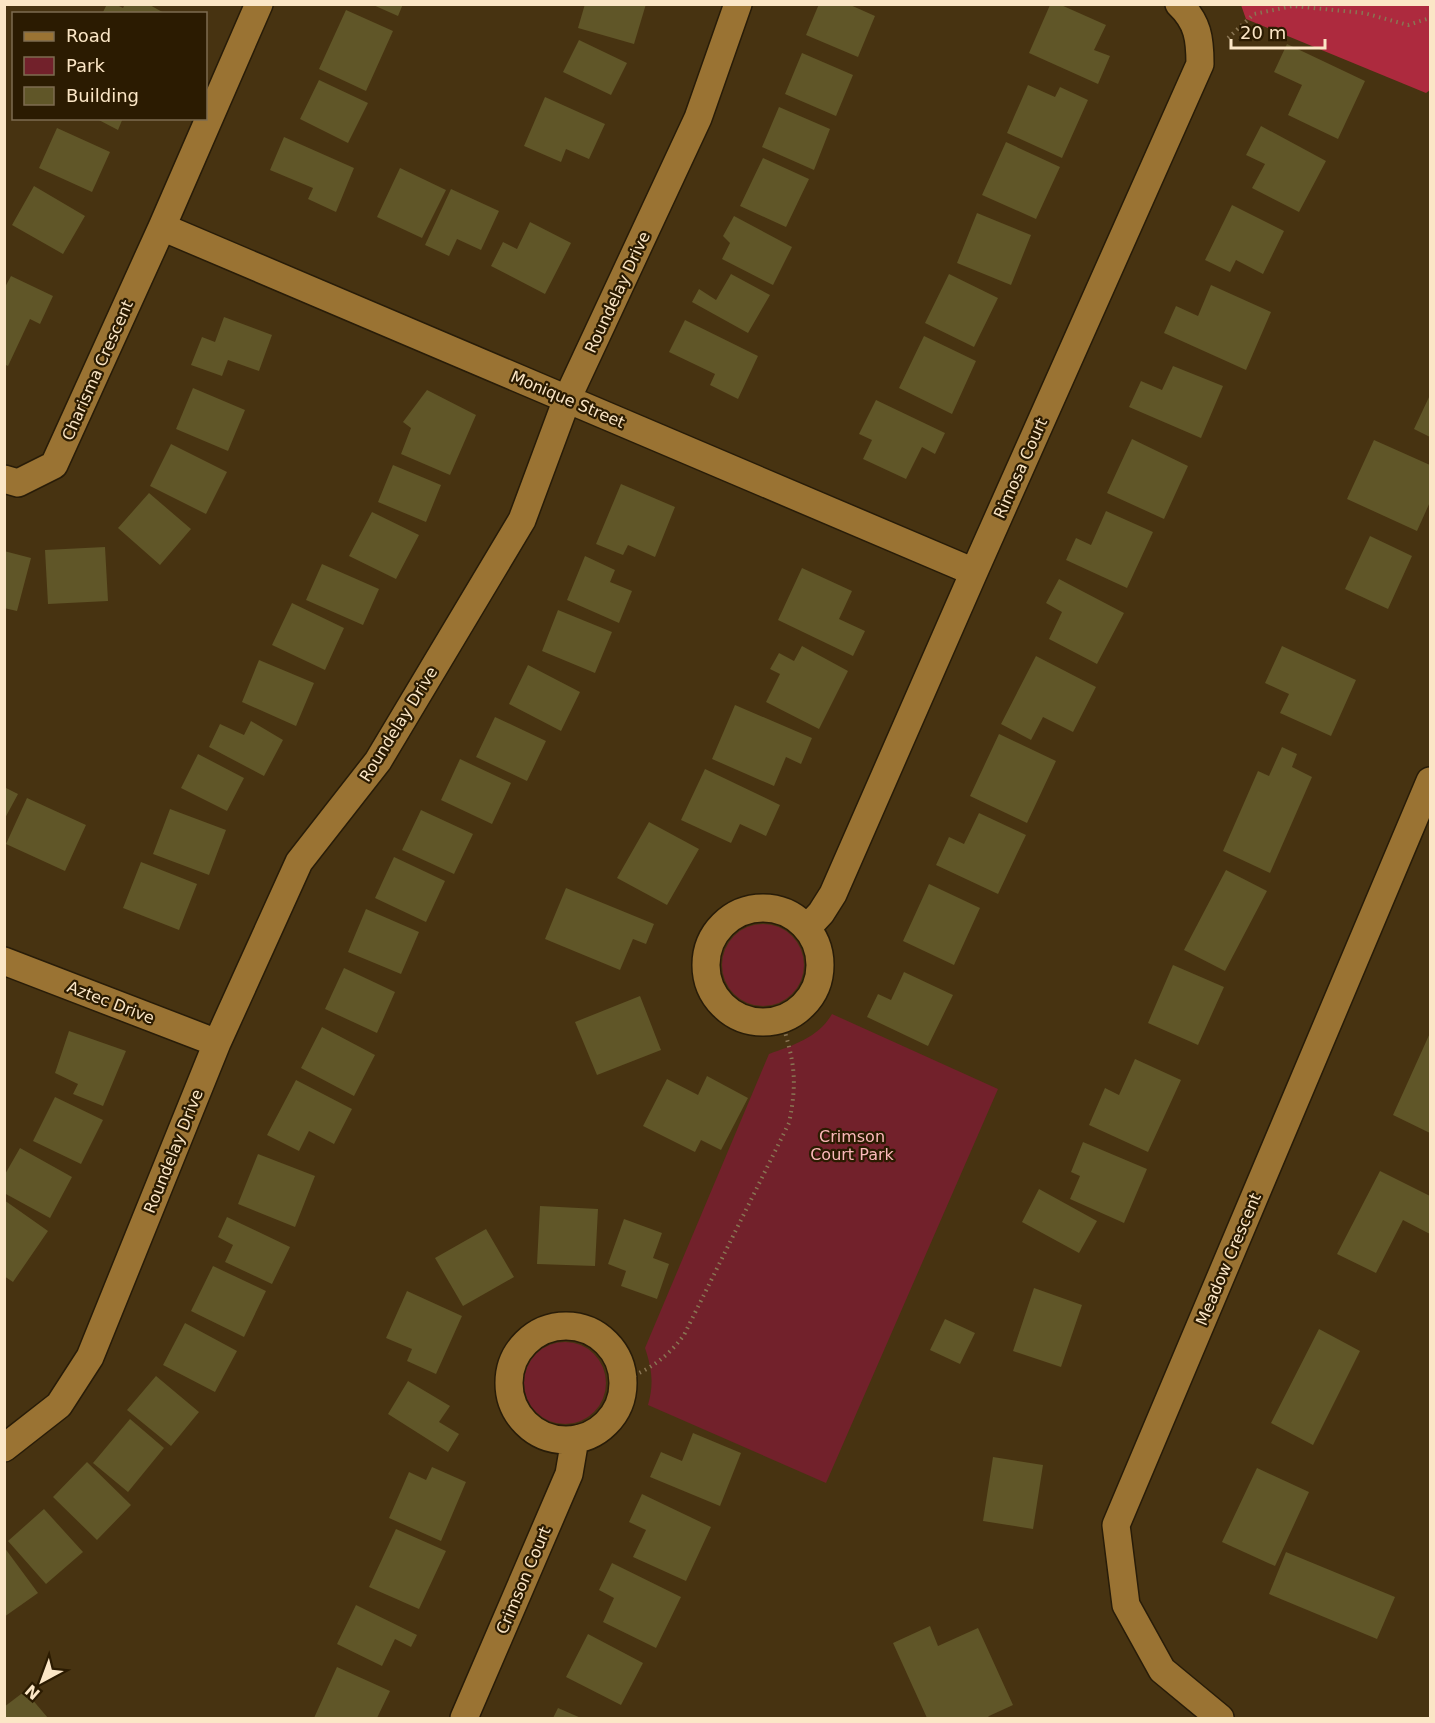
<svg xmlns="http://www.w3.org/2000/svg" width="1435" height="1723" font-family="'DejaVu Sans',sans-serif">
<rect width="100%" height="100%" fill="#473311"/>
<path fill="#72212b" d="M722 965a41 41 0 1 1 82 0a41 41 0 1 1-82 0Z
M 832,1014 L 998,1089 L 826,1483 L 648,1405 C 654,1384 652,1369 645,1348 L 769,1054 C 794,1045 819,1037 832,1014 Z
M524 1383a41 41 0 1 1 82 0a41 41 0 1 1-82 0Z"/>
<path fill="#ad2a3e" d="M 1241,5 L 1430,5 L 1430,90 L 1426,93 L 1246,19 Z"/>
<path fill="#605628" d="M 107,4 L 115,4 L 123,8 L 125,4 L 148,4 L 166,14 L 102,14 Z
M 371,4 L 403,4 L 398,16 Z
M 585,4 L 646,4 L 634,44 L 578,28 Z
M 819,4 L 848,4 L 875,16 L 858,57 L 806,35 Z
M 1050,5 L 1061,5 L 1106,25 L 1094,50 L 1110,56 L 1098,84 L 1029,53 Z
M 346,10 L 393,31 L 366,91 L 319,69 Z
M 579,40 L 627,63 L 611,95 L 563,72 Z
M 1287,44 L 1365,81 L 1338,139 L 1288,115 L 1302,85 L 1274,72 Z
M 802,53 L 853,75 L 836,116 L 785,94 Z
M 319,80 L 368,103 L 348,143 L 300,119 Z
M 1028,85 L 1055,97 L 1060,87 L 1088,100 L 1062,158 L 1007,133 Z
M 545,97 L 605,124 L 589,159 L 566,149 L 561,162 L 524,146 Z
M 779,107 L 830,129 L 814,170 L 762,147 Z
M 95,118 L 123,118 L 118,130 Z
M 1261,126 L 1326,161 L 1299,212 L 1252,188 L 1265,164 L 1246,155 Z
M 57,128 L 110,152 L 92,192 L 39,168 Z
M 284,137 L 354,168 L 336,212 L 308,199 L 313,188 L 270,170 Z
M 1006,142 L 1060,167 L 1036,219 L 982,195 Z
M 763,158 L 809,179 L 786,227 L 740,206 Z
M 400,168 L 446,190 L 422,238 L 377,217 Z
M 34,186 L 85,216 L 63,254 L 12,225 Z
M 451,189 L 499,211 L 481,250 L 457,239 L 449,256 L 425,245 Z
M 1232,205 L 1284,231 L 1263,274 L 1236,260 L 1230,272 L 1205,260 Z
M 977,213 L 1031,235 L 1011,285 L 957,263 Z
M 734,216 L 792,247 L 773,285 L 722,259 L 730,243 L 723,236 Z
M 530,222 L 571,243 L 545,294 L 491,266 L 503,242 L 517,249 Z
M 731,274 L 770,295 L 748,333 L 692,302 L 699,289 L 716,300 Z
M 949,274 L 998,298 L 974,347 L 925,323 Z
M 11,276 L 53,296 L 40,324 L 30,319 L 8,366 L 4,364 L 4,289 Z
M 1211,285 L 1271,312 L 1246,370 L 1164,333 L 1176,306 L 1198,316 Z
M 224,317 L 272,335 L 259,371 L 228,360 L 222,376 L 191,365 L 202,337 L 215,342 Z
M 685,320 L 758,356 L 738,399 L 710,385 L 715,374 L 669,352 Z
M 924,336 L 976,361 L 952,414 L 899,388 Z
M 1173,366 L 1223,386 L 1201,438 L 1129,407 L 1141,381 L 1162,390 Z
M 193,388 L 245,410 L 228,451 L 176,429 Z
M 427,390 L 476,415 L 450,475 L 401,454 L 411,428 L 403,422 Z
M 1430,395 L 1430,437 L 1414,429 Z
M 876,400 L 945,433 L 935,454 L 922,447 L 906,479 L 863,459 L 872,440 L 859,434 Z
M 1132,439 L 1188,466 L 1164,519 L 1107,493 Z
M 1374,440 L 1430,465 L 1430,502 L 1417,531 L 1347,499 Z
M 171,444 L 227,472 L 206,514 L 150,486 Z
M 393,465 L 441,485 L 426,522 L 378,502 Z
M 621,484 L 675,507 L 655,557 L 628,545 L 623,555 L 596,544 Z
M 149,493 L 191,529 L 160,565 L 118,528 Z
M 1106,511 L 1153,532 L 1127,588 L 1066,560 L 1076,538 L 1091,545 Z
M 372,512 L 419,535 L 396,579 L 349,556 Z
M 1370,536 L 1412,556 L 1388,609 L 1345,589 Z
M 105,547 L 108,601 L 48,604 L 45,550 Z
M 4,551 L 31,558 L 17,611 L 4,608 Z
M 585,556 L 615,570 L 610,582 L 632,591 L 619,623 L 567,600 Z
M 322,564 L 379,589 L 363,625 L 306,600 Z
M 802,568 L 852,591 L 839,619 L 865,631 L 853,656 L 778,620 Z
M 1059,579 L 1124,613 L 1097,664 L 1049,639 L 1062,612 L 1046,603 Z
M 292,603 L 344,628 L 325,670 L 272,645 Z
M 558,610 L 612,632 L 595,673 L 542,651 Z
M 802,646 L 848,671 L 819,729 L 766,702 L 780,674 L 770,669 L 779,653 L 794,661 Z
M 1282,646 L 1356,680 L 1331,736 L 1280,713 L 1289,694 L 1265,683 Z
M 1036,656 L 1096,687 L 1073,732 L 1043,717 L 1031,740 L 1001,724 Z
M 259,660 L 314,683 L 296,726 L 242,702 Z
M 528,665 L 580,692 L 561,731 L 509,704 Z
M 735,705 L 812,738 L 801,764 L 786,757 L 774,786 L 712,759 Z
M 495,717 L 546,741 L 527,781 L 476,757 Z
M 251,721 L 283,740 L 264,776 L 209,747 L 220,724 L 244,735 Z
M 999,734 L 1056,761 L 1027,823 L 970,796 Z
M 1282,747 L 1297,754 L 1292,767 L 1312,777 L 1270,873 L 1223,851 L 1258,771 L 1269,776 Z
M 198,754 L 244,778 L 227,811 L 181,788 Z
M 460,759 L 511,783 L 492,824 L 441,800 Z
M 705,769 L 780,805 L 766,836 L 740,824 L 731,843 L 681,820 Z
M 4,787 L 18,794 L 4,820 Z
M 27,798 L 86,825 L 65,871 L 6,844 Z
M 170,809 L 226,830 L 209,875 L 153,854 Z
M 421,810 L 473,834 L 454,874 L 402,850 Z
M 979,813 L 1026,835 L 998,894 L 936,865 L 949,837 L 964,844 Z
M 649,822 L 699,849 L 667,905 L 617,878 Z
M 394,857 L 445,881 L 426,922 L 375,898 Z
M 141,862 L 197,884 L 179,930 L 123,908 Z
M 1226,870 L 1267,891 L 1225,971 L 1184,950 Z
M 929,884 L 980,908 L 954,965 L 903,941 Z
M 566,888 L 654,924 L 646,944 L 633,939 L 620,970 L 545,939 Z
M 366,909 L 419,932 L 401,974 L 348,952 Z
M 1173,965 L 1224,987 L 1198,1045 L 1148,1023 Z
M 344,968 L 395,992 L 377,1033 L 325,1009 Z
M 904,972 L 953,995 L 928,1046 L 867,1017 L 878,994 L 891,1000 Z
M 640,996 L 661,1050 L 597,1075 L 575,1022 Z
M 322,1027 L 375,1055 L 354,1096 L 301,1068 Z
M 69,1031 L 126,1051 L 103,1106 L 73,1094 L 78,1084 L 55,1073 Z
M 1430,1033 L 1430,1133 L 1393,1115 Z
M 1135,1059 L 1181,1080 L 1148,1152 L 1089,1125 L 1105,1088 L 1119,1095 Z
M 707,1076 L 748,1098 L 721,1150 L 701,1140 L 695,1152 L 643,1126 L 667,1079 L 698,1095 Z
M 296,1080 L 352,1109 L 334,1144 L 309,1131 L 299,1151 L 267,1135 Z
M 55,1097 L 103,1120 L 81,1164 L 33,1141 Z
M 1083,1142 L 1147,1169 L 1124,1223 L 1070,1199 L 1080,1176 L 1071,1172 Z
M 20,1148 L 72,1177 L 50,1218 L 4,1193 L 4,1176 Z
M 258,1154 L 315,1176 L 295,1227 L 238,1204 Z
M 1380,1171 L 1430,1196 L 1430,1234 L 1403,1220 L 1376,1273 L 1337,1254 Z
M 1039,1189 L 1097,1221 L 1079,1253 L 1022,1222 Z
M 4,1200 L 48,1231 L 13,1282 L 4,1276 Z
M 540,1206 L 598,1209 L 595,1266 L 537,1264 Z
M 227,1217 L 290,1247 L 272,1284 L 225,1262 L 233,1245 L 218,1237 Z
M 624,1219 L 662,1233 L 653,1258 L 669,1264 L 657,1299 L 621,1286 L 626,1271 L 608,1264 Z
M 486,1229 L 514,1277 L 463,1306 L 435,1258 Z
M 213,1266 L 266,1291 L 244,1337 L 191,1311 Z
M 1034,1288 L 1082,1305 L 1061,1367 L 1013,1351 Z
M 407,1291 L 462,1316 L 436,1374 L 407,1361 L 412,1349 L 386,1338 Z
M 945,1319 L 975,1333 L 960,1364 L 930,1350 Z
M 185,1323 L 237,1351 L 215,1392 L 163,1365 Z
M 1319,1329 L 1360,1351 L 1313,1445 L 1271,1423 Z
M 156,1376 L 199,1412 L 171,1446 L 127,1410 Z
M 408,1381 L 450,1406 L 439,1422 L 459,1434 L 448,1452 L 388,1414 Z
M 130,1419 L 164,1448 L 128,1492 L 93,1463 Z
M 693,1433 L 741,1453 L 720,1506 L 650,1477 L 661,1452 L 682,1461 Z
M 993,1457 L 1043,1465 L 1033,1529 L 983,1521 Z
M 87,1462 L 131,1505 L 97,1540 L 53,1497 Z
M 432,1467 L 466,1482 L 441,1541 L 389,1518 L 409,1472 L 426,1480 Z
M 1257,1468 L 1309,1492 L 1275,1566 L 1222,1542 Z
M 642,1494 L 711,1527 L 686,1581 L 633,1557 L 646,1530 L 629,1522 Z
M 44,1509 L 83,1552 L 46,1584 L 8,1541 Z
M 396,1529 L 446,1551 L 419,1609 L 369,1587 Z
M 4,1547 L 38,1593 L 4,1617 Z
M 1286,1552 L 1395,1597 L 1377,1639 L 1269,1594 Z
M 612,1563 L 681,1597 L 656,1648 L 603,1622 L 614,1598 L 599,1590 Z
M 356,1605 L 417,1635 L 411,1647 L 395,1639 L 382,1666 L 337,1644 Z
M 930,1626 L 938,1646 L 978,1628 L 1013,1705 L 989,1716 L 987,1718 L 927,1718 L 893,1643 Z
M 588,1634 L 643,1663 L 621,1705 L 566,1677 Z
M 337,1667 L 390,1691 L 377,1718 L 314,1718 Z
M 25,1691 L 48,1718 L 4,1718 L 4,1707 Z
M 558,1708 L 581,1718 L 553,1718 Z"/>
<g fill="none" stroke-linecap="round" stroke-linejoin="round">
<defs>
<path id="street" d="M 162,227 L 974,572
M 4,479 L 18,483 L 54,465 L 162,227 L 259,4
M706 965a57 57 0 1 1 114 0a57 57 0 1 1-114 0Z
M 807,928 L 821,913 L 833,894 L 974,572 L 1200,64 C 1200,39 1198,22 1179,4
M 4,961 L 217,1043
M509 1383a57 57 0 1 1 114 0a57 57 0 1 1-114 0Z
M 4,1448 L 59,1405 L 90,1357 L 217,1043 L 299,862 L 378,761 L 522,520 L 567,399 L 698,118 L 738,4
M 464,1718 L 569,1474 L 575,1439
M 1220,1718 L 1162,1670 L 1126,1605 L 1116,1525 L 1430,781"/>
</defs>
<use href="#street" stroke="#281c08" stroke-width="30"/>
<path stroke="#897553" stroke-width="4" stroke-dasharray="1.5 4.5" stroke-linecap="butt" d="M 1228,38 L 1254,14 L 1293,6 L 1364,13 L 1408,25 L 1430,18
M 623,1380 C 649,1370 667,1358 684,1335 L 789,1123 C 798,1079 794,1061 781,1019"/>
<use href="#street" stroke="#9a7333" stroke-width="27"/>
</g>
<g text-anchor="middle" stroke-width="4.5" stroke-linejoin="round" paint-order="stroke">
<g font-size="16" fill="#fbe6c6" stroke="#2b1b01">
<text transform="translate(617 292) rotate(-65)" y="6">Roundelay Drive</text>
<text transform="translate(97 370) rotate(-66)" y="6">Charisma Crescent</text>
<text transform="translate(568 399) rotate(23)" y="6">Monique Street</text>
<text transform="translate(1020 468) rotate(-66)" y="6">Rimosa Court</text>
<text transform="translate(398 724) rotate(-58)" y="6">Roundelay Drive</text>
<text transform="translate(111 1002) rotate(21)" y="6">Aztec Drive</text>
<text transform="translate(173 1151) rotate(-68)" y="6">Roundelay Drive</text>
<text transform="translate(1228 1259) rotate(-67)" y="6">Meadow Crescent</text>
<text transform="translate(523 1580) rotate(-67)" y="6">Crimson Court</text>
</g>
<g font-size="16" fill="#fcb9ba" stroke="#2b1b01">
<text x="852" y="1142">Crimson<tspan x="852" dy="18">Court Park</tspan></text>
</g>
</g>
<rect width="1435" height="1723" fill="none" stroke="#fbe6c6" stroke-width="12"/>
<rect x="12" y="12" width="195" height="108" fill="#2b1b01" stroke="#7e6c50" stroke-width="1.5"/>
<rect x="24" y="32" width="30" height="9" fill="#9a7333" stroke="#7e6c50" stroke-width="1.5"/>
<text x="66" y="42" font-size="18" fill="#fbe6c6">Road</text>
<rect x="24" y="57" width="30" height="18" fill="#72212b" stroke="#7e6c50" stroke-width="1.5"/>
<text x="66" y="72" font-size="18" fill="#fbe6c6">Park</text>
<rect x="24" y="87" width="30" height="18" fill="#605628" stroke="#7e6c50" stroke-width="1.5"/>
<text x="66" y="102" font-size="18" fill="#fbe6c6">Building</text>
<g transform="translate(42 1681) rotate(221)" stroke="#2b1b01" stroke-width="4.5" paint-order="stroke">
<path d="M0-4.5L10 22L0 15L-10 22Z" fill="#fbe6c6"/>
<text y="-9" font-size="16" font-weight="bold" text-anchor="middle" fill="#fbe6c6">N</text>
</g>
<path d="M1231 39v9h94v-9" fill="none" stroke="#fbe6c6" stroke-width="3"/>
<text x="1240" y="39" font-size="18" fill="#fbe6c6" stroke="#2b1b01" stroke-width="4.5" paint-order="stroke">20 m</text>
</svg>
